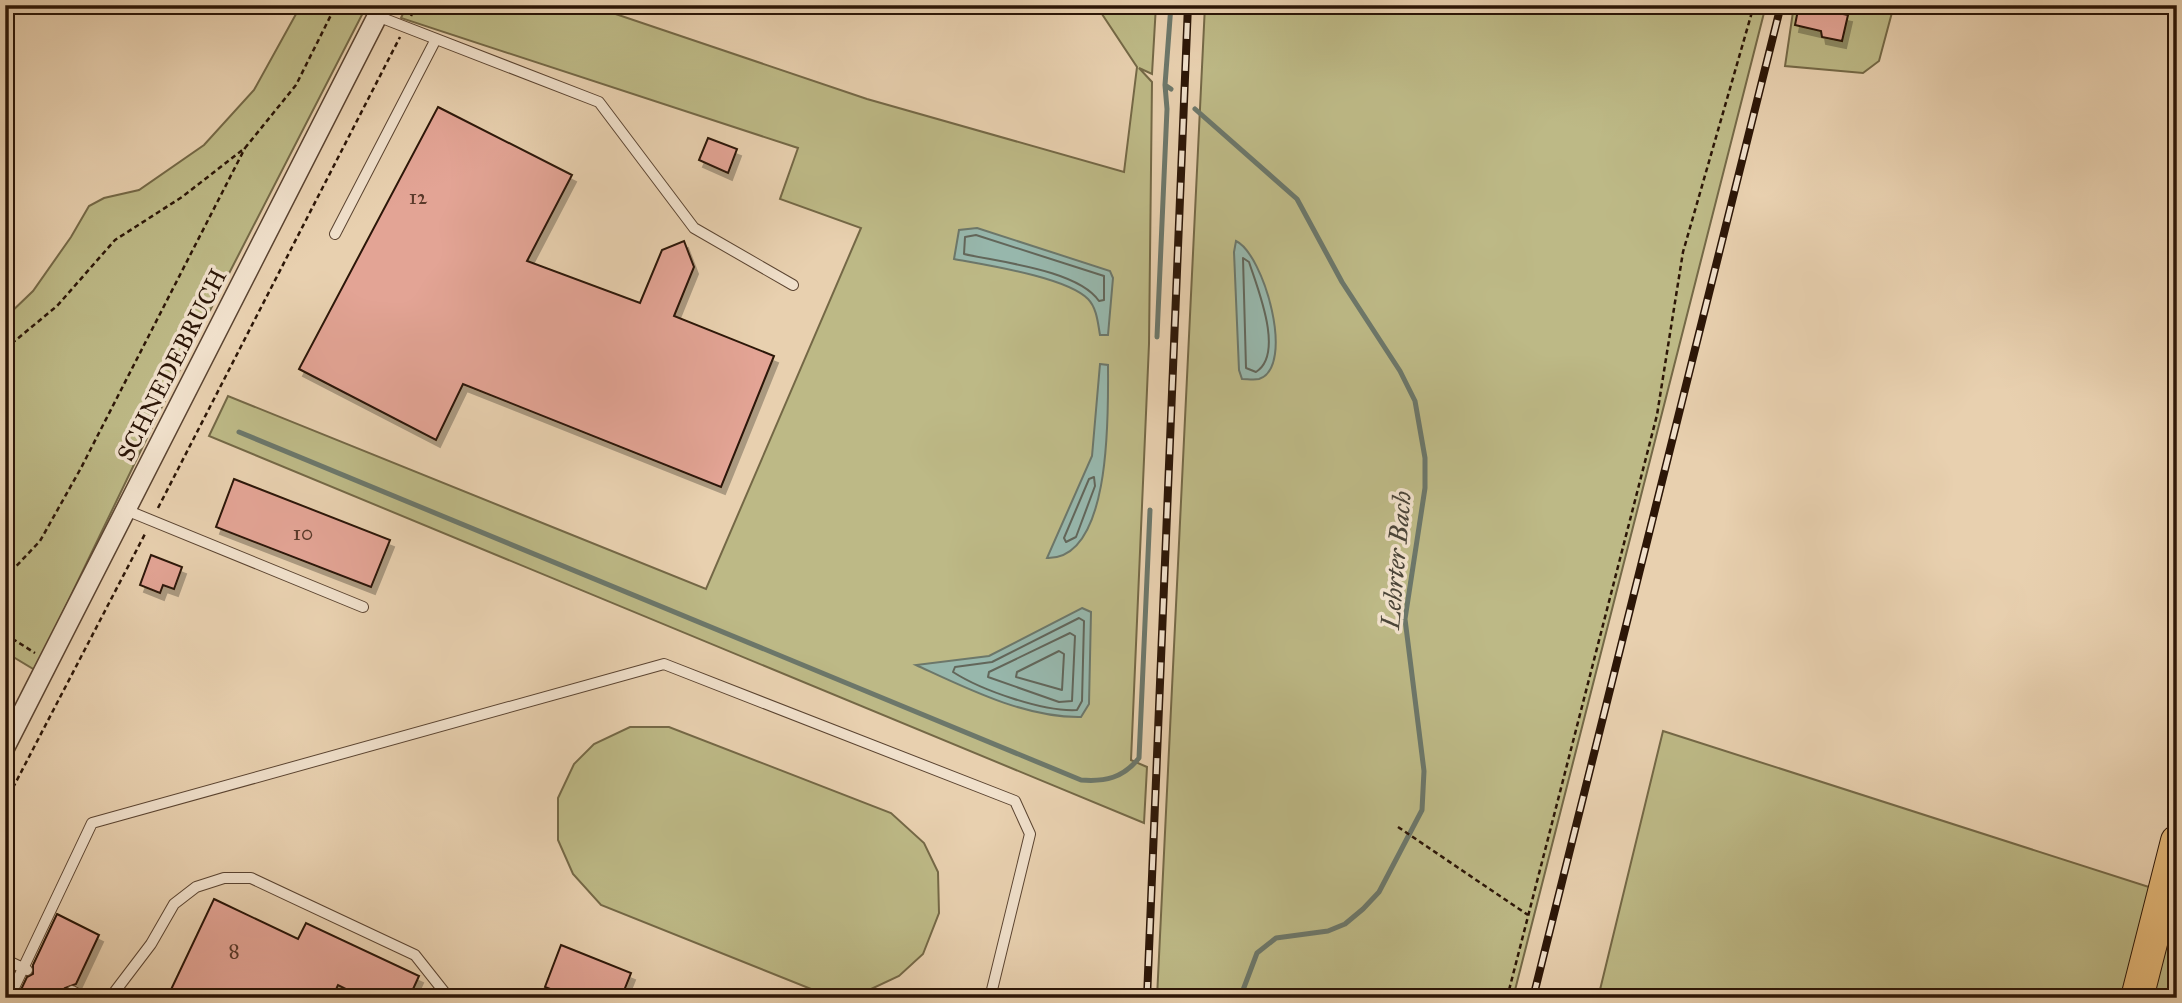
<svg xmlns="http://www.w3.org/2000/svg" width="2182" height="1003" font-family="'IM FELL Great Primer',serif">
<defs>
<filter id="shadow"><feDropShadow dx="4" dy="7" stdDeviation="0" flood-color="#0004"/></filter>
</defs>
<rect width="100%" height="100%" fill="#e8d0af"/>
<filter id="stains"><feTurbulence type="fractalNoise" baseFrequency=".00286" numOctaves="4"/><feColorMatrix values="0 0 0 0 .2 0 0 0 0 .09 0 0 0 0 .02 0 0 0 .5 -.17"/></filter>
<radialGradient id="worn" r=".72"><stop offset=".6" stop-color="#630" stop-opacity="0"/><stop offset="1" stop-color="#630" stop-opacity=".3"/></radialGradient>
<path fill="#bdb986" stroke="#746846" stroke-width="2" d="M 301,5 L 367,5 L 184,361 L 35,670 L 5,652 L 5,318 L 33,291 L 71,237 L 89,206 L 104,198 L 139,190 L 204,145 L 254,90 Z
M 407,5 L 589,5 L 867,99 L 1124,172 L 1137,67 L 1096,5 L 1156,5 L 1152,74 L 1139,68 L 1152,82 L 1149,344 L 1131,760 L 1147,767 L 1144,823 L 209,436 L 228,396 L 706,589 L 861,228 L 780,199 L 798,148 L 401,18 Z
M 1205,5 L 1766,5 L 1513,998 L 1157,998 Z
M 1794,5 L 1894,5 L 1879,61 L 1863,73 L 1785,66 Z
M 630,727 L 669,727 L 891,813 L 924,843 L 938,872 L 939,913 L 923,954 L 899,976 L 869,990 L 821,993 L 601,905 L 573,874 L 558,840 L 558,798 L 574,764 L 594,744 Z
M 1663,731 L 2177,896 L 2177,998 L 1598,998 Z"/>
<path fill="#97b7ac" stroke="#6c776a" stroke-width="2" d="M 977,228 L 1110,271 L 1113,278 L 1108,335 L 1100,335 C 1098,324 1097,308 1088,299 C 1066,277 986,265 954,259 L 959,230 Z
M 1236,241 C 1264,254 1296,367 1259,379 C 1254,380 1247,379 1242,379 L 1239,370 L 1234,252 Z
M 1100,364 L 1108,365 C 1108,408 1113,560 1047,558 L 1092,456 Z
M 1082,608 L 1091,612 L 1089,704 L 1081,717 C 1025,718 966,688 916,665 L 989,656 Z"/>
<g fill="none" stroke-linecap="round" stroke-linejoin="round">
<path stroke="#62665a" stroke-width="2" d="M 976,235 L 1104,276 L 1104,300 L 1099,301 C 1078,270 999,262 964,254 L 965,237 Z
M 1243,258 L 1249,262 C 1257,287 1285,354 1256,372 L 1246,368 Z
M 1094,477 L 1095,486 L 1076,537 L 1066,542 L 1064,538 L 1089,479 Z
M 1079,618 L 1084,621 L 1082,701 L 1077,710 C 1043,712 981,690 953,672 L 955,667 L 992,662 Z
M 1070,633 L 1075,636 L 1072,701 L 1059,702 L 988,677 L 989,672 Z
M 1059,651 L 1064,654 L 1062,690 L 1016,677 L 1017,672 Z"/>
<path stroke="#6c776a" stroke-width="5" d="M 1171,5 L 1165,85 L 1171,89
M 1195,109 L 1297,199 L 1342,282 L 1400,371 L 1415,401 L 1425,458 L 1425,488 L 1405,619 L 1424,771 L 1422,810 L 1379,892 L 1363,909 L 1345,924 L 1328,931 L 1276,938 L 1257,953 L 1240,998
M 1157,337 L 1167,109 L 1165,85
M 239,432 L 1081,780 C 1105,782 1123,778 1139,758 L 1150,510"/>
</g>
<path fill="#e3a495" stroke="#2c1607" stroke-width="2" filter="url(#shadow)" d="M 1799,5 L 1848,15 L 1842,41 L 1822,37 L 1821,31 L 1795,25 Z
M 438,107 L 572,175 L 527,261 L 640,303 L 662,250 L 684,241 L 694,267 L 674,316 L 774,356 L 721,487 L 463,384 L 436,440 L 299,369 Z
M 708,138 L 737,149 L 728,173 L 699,160 Z
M 234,479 L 390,540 L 371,587 L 216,527 Z
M 151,555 L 182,567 L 174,589 L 163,585 L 160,593 L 140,585 Z
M 214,899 L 298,939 L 306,923 L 419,976 L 409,998 L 364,998 L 338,985 L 332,998 L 167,998 Z
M 57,914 L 99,935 L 76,984 L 65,988 L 69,998 L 17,998 L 27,977 L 33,974 L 33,965 Z
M 561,945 L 631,973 L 621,998 L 573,998 L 545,987 Z"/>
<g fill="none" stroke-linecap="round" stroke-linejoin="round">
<defs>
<path id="service" d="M 377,16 L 599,102 L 694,228 L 793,285
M 335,234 L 436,39
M 126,510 L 363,607
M 5,952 L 8,961 L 27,970
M 72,991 L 85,998
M 9,998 L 92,823 L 664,664 L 1015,801 L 1030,834 L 990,998
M 110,998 L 151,944 L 174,904 L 196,887 L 224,878 L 251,878 L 415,955 L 449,998"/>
<path id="minor" d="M 5,747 L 383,5"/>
<path id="primary" d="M 2137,998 L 2177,841"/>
</defs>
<use href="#service" stroke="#5b4431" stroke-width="12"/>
<use href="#minor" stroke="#5b4431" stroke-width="22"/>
<use href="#primary" stroke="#2c1607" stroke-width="34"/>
<path stroke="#2c1607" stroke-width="2.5" stroke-dasharray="5 3.5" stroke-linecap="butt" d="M 411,16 L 416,5
M 5,349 L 57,306 L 115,240 L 182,197 L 245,148 L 296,85 L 336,5
M 158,508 L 400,37
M 5,578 L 40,541 L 81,468 L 245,148
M 5,634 L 35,653
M 5,803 L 146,532
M 1398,827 L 1528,915
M 1507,998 L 1657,415 L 1683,252 L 1754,5"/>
<use href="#service" stroke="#f0e0cb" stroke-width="10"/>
<use href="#minor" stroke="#f0e0cb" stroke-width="19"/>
<use href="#primary" stroke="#e4b878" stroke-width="32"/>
<defs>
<path id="rail" d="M 1147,998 L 1188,5
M 1533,998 L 1781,5"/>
</defs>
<use href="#rail" stroke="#2c1607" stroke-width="8"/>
<use href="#rail" stroke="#f0e0cb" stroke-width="5" stroke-dasharray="16" stroke-linecap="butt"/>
</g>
<g text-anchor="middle" stroke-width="7" stroke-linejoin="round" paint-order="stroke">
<g font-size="21" fill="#5a3a2a">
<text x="418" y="204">12</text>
<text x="303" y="540">10</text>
<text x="234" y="958">8</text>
</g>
<g font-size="24" fill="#2c1607" stroke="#f0e0cb">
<text transform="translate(172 365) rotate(-63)" y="8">SCHNEDEBRUCH</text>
</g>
<g font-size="26" font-style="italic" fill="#4c4639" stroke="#f0e0cb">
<text transform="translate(1396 560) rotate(-85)" y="9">Lehrter Bach</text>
</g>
</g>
<rect width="2182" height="1003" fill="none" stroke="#e8d0af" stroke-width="28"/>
<rect x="7" y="7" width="2168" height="989" fill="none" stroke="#2c1607" stroke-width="3.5"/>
<rect x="14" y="14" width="2154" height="975" fill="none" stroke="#2c1607" stroke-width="2"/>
<rect width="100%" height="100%" filter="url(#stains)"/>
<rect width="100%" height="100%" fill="url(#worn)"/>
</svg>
